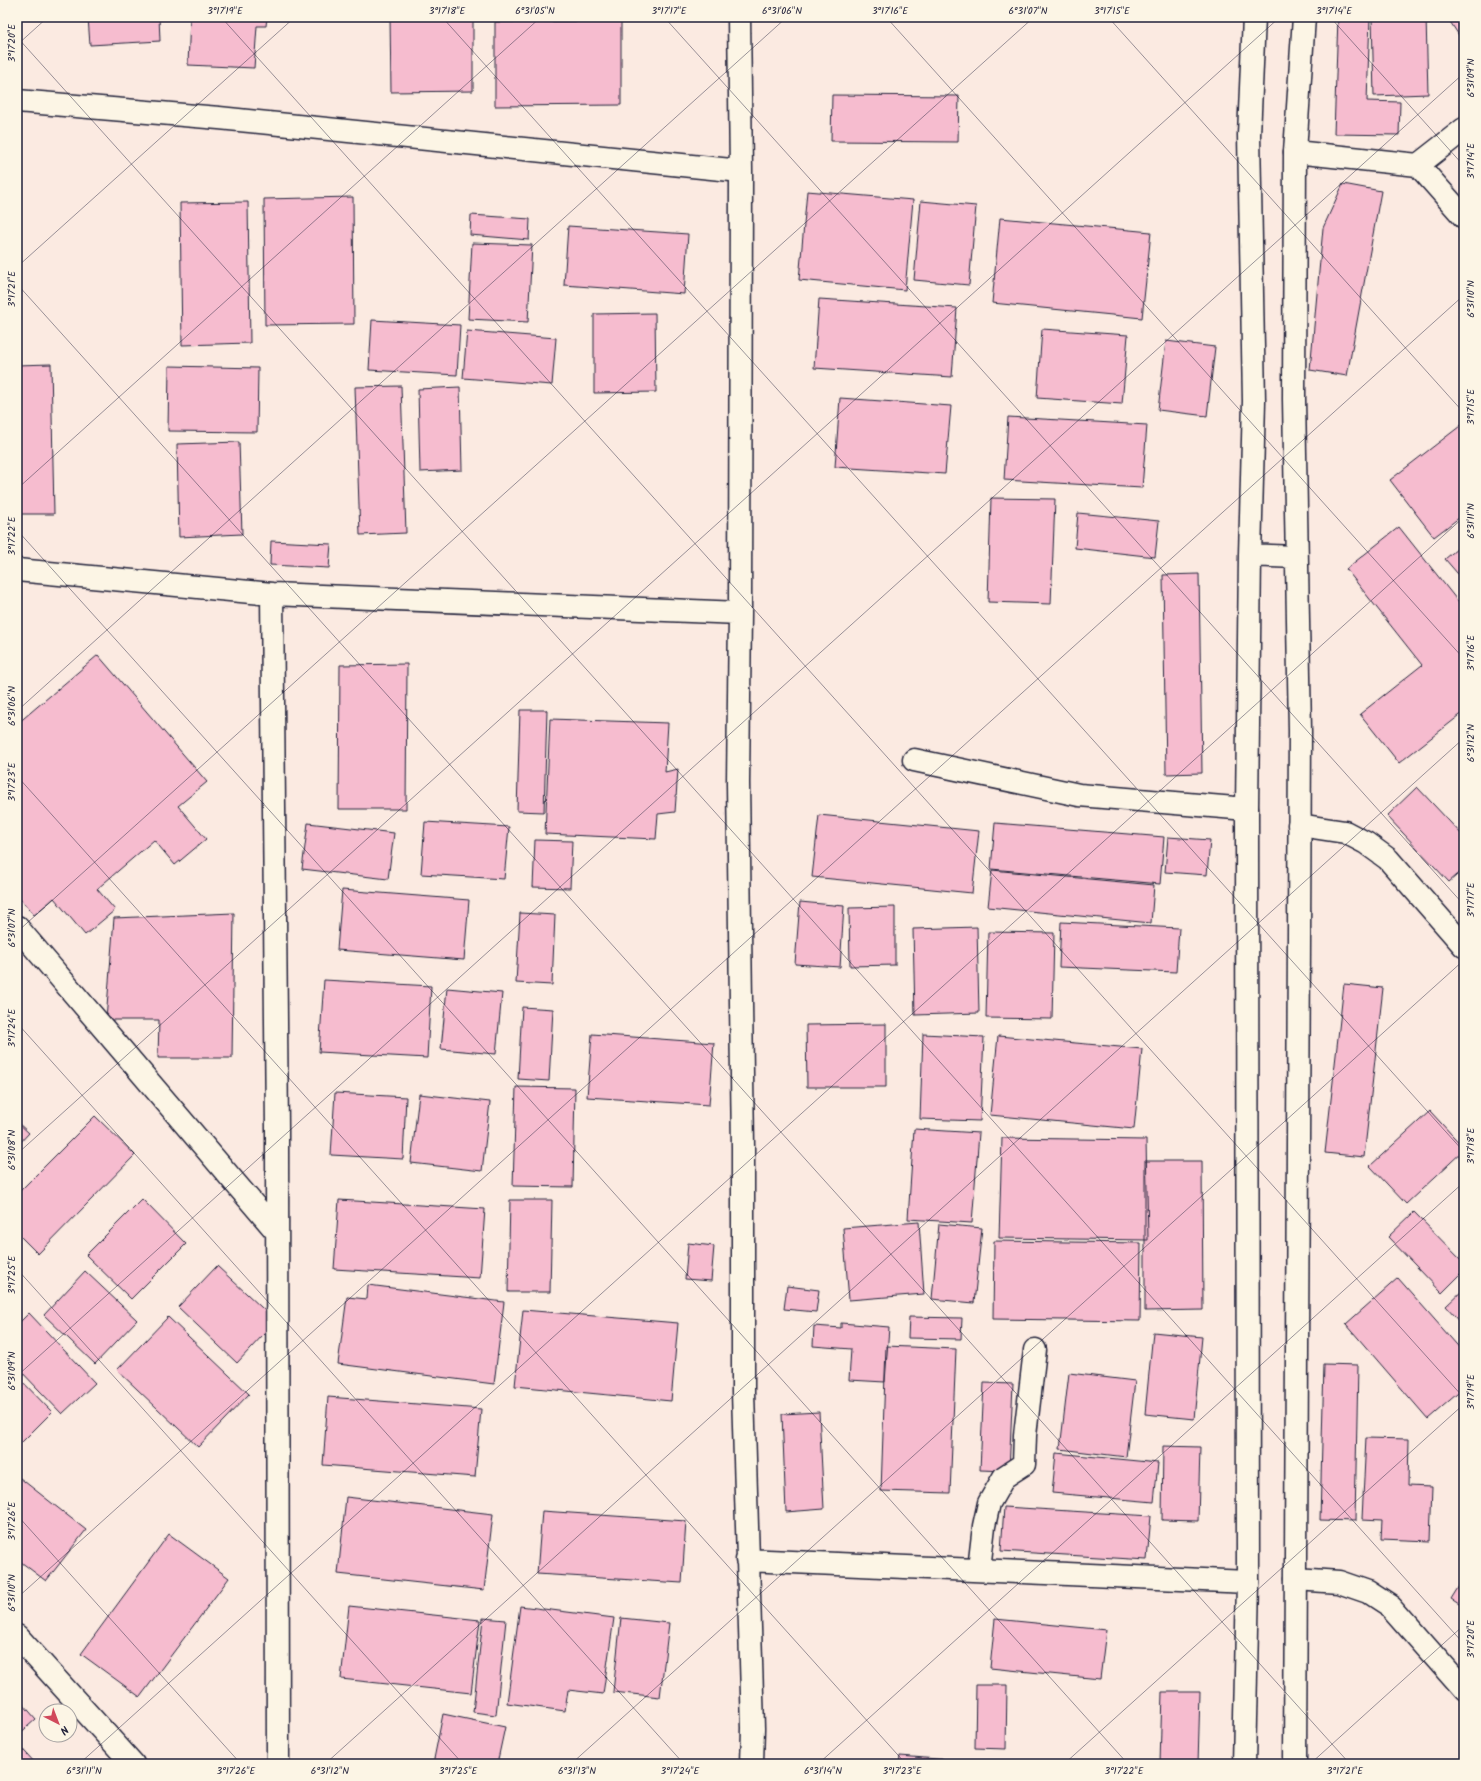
<svg xmlns="http://www.w3.org/2000/svg" width="1481" height="1781" font-family="Kalam,sans-serif">
<rect width="100%" height="100%" fill="#fbeae1"/>
<filter id="ink" filterUnits="userSpaceOnUse"><feTurbulence type="fractalNoise" baseFrequency=".025" numOctaves="2"/><feDisplacementMap in="SourceGraphic" scale="8" xChannelSelector="R" yChannelSelector="G"/><feConvolveMatrix kernelMatrix="1 2 1 2 8 2 1 2 1" color-interpolation-filters="sRGB"/></filter>
<g filter="url(#ink)">
<path fill="#f6bccf" stroke="#22223b" d="M 88,17 L 159,17 L 160,41 L 90,45 Z
M 190,17 L 267,17 L 266,26 L 257,26 L 254,68 L 188,65 Z
M 390,17 L 473,17 L 473,91 L 391,92 Z
M 1338,17 L 1370,17 L 1367,101 L 1400,102 L 1399,135 L 1334,134 Z
M 1372,17 L 1426,17 L 1428,94 L 1374,96 Z
M 1447,17 L 1464,17 L 1464,43 Z
M 621,21 L 621,105 L 495,106 L 495,22 Z
M 832,95 L 959,96 L 958,142 L 831,141 Z
M 1343,184 L 1381,191 L 1347,376 L 1310,370 L 1323,228 Z
M 807,191 L 913,200 L 905,290 L 799,280 Z
M 353,197 L 354,324 L 265,325 L 264,199 Z
M 921,201 L 976,206 L 969,285 L 914,280 Z
M 248,202 L 250,343 L 182,345 L 180,203 Z
M 471,215 L 530,219 L 529,240 L 470,235 Z
M 1000,218 L 1151,232 L 1142,318 L 992,303 Z
M 568,226 L 688,234 L 684,294 L 564,285 Z
M 472,243 L 532,245 L 528,322 L 468,319 Z
M 819,299 L 957,308 L 952,377 L 814,368 Z
M 655,313 L 656,392 L 594,393 L 594,314 Z
M 372,320 L 460,325 L 457,375 L 369,370 Z
M 1042,329 L 1128,335 L 1122,404 L 1037,398 Z
M 467,331 L 556,338 L 552,385 L 463,378 Z
M 1166,341 L 1215,347 L 1207,416 L 1158,410 Z
M 51,364 L 54,514 L 17,514 L 17,365 Z
M 169,366 L 258,368 L 257,432 L 168,431 Z
M 401,386 L 406,533 L 360,535 L 355,387 Z
M 460,387 L 462,470 L 420,472 L 418,389 Z
M 840,398 L 951,406 L 945,474 L 835,467 Z
M 1008,417 L 1147,425 L 1142,488 L 1004,480 Z
M 1464,423 L 1464,514 L 1434,537 L 1390,480 Z
M 239,442 L 242,534 L 179,537 L 177,444 Z
M 991,498 L 1055,499 L 1051,604 L 988,602 Z
M 1078,513 L 1159,521 L 1155,557 L 1075,548 Z
M 1399,527 L 1464,609 L 1464,712 L 1399,763 L 1360,714 L 1422,665 L 1346,569 Z
M 271,541 L 331,544 L 329,568 L 270,565 Z
M 1464,543 L 1464,581 L 1445,559 Z
M 1199,574 L 1202,773 L 1166,774 L 1163,575 Z
M 98,655 L 207,782 L 178,806 L 206,839 L 175,865 L 154,840 L 97,889 L 115,910 L 85,935 L 54,898 L 34,915 L 17,895 L 17,724 Z
M 407,664 L 406,809 L 339,809 L 340,665 Z
M 520,710 L 547,710 L 544,812 L 517,811 Z
M 550,719 L 668,723 L 665,772 L 678,769 L 675,812 L 658,814 L 656,839 L 545,834 Z
M 1417,787 L 1464,837 L 1464,869 L 1449,882 L 1387,816 Z
M 819,815 L 979,831 L 972,893 L 812,877 Z
M 425,822 L 509,827 L 504,879 L 421,874 Z
M 308,823 L 394,833 L 388,879 L 302,869 Z
M 995,823 L 1164,837 L 1160,884 L 991,869 Z
M 1168,837 L 1210,840 L 1207,875 L 1165,872 Z
M 535,840 L 572,841 L 570,888 L 533,887 Z
M 992,870 L 1154,885 L 1151,923 L 988,907 Z
M 342,890 L 469,900 L 464,960 L 337,950 Z
M 800,902 L 844,906 L 840,967 L 795,964 Z
M 895,907 L 895,965 L 850,966 L 849,908 Z
M 234,913 L 232,1058 L 158,1058 L 159,1020 L 106,1020 L 114,918 Z
M 520,913 L 555,915 L 552,985 L 516,983 Z
M 1061,922 L 1179,928 L 1176,972 L 1059,967 Z
M 977,927 L 979,1013 L 915,1015 L 913,929 Z
M 988,932 L 1054,933 L 1052,1019 L 986,1018 Z
M 324,980 L 431,986 L 427,1058 L 319,1052 Z
M 1344,984 L 1383,988 L 1364,1157 L 1325,1153 Z
M 447,988 L 502,993 L 496,1054 L 441,1049 Z
M 522,1007 L 553,1009 L 549,1081 L 518,1079 Z
M 886,1024 L 886,1087 L 807,1087 L 806,1025 Z
M 592,1034 L 714,1043 L 709,1105 L 587,1097 Z
M 923,1034 L 984,1037 L 980,1121 L 920,1119 Z
M 998,1036 L 1142,1049 L 1134,1129 L 990,1115 Z
M 516,1087 L 575,1088 L 573,1187 L 513,1186 Z
M 335,1093 L 406,1097 L 403,1159 L 331,1155 Z
M 419,1094 L 490,1102 L 482,1171 L 411,1163 Z
M 1430,1111 L 1464,1148 L 1464,1150 L 1406,1204 L 1370,1166 Z
M 95,1116 L 135,1155 L 38,1254 L 17,1233 L 17,1194 Z
M 17,1122 L 29,1133 L 17,1146 Z
M 914,1129 L 979,1133 L 972,1223 L 908,1219 Z
M 1002,1138 L 1146,1140 L 1148,1240 L 999,1238 Z
M 1145,1161 L 1202,1161 L 1203,1310 L 1145,1311 Z
M 142,1199 L 186,1244 L 131,1299 L 86,1255 Z
M 339,1200 L 485,1209 L 480,1278 L 334,1269 Z
M 510,1200 L 552,1200 L 550,1292 L 508,1292 Z
M 1414,1212 L 1464,1263 L 1464,1271 L 1442,1293 L 1388,1237 Z
M 919,1222 L 924,1294 L 849,1300 L 843,1228 Z
M 939,1224 L 982,1228 L 974,1303 L 932,1299 Z
M 994,1241 L 1141,1243 L 1140,1321 L 993,1319 Z
M 688,1243 L 714,1246 L 711,1281 L 685,1279 Z
M 217,1266 L 276,1321 L 237,1363 L 178,1307 Z
M 85,1271 L 137,1320 L 95,1364 L 44,1315 Z
M 1398,1278 L 1464,1353 L 1464,1388 L 1428,1419 L 1346,1324 Z
M 368,1285 L 504,1302 L 494,1384 L 338,1364 L 347,1297 L 367,1299 Z
M 787,1286 L 819,1290 L 816,1312 L 784,1309 Z
M 1464,1289 L 1464,1326 L 1446,1306 Z
M 523,1310 L 678,1323 L 671,1401 L 515,1386 Z
M 29,1313 L 95,1383 L 62,1414 L 17,1367 L 17,1325 Z
M 168,1317 L 249,1394 L 198,1447 L 117,1370 Z
M 909,1317 L 962,1318 L 961,1339 L 908,1338 Z
M 841,1323 L 889,1327 L 885,1382 L 849,1380 L 851,1349 L 813,1346 L 814,1326 L 841,1328 Z
M 1153,1332 L 1202,1337 L 1194,1419 L 1145,1414 Z
M 886,1346 L 956,1349 L 950,1493 L 881,1491 Z
M 1324,1364 L 1358,1365 L 1355,1521 L 1320,1520 Z
M 1069,1373 L 1135,1381 L 1126,1457 L 1060,1449 Z
M 17,1376 L 52,1412 L 17,1447 Z
M 984,1383 L 1013,1384 L 1009,1471 L 980,1470 Z
M 328,1397 L 481,1409 L 475,1477 L 323,1465 Z
M 819,1412 L 824,1509 L 786,1512 L 782,1414 Z
M 1366,1438 L 1409,1439 L 1408,1486 L 1432,1487 L 1430,1541 L 1381,1539 L 1382,1520 L 1362,1519 Z
M 1163,1446 L 1200,1447 L 1198,1521 L 1162,1520 Z
M 1056,1453 L 1158,1463 L 1154,1502 L 1052,1493 Z
M 20,1478 L 86,1530 L 46,1581 L 17,1559 L 17,1482 Z
M 346,1497 L 493,1514 L 484,1590 L 338,1574 Z
M 1004,1507 L 1151,1516 L 1147,1560 L 1001,1551 Z
M 542,1511 L 686,1521 L 682,1583 L 537,1574 Z
M 169,1534 L 229,1578 L 140,1697 L 81,1654 Z
M 1464,1577 L 1464,1606 L 1451,1598 Z
M 349,1606 L 480,1620 L 471,1693 L 341,1679 Z
M 520,1606 L 614,1618 L 603,1694 L 568,1690 L 565,1711 L 507,1703 Z
M 483,1618 L 506,1620 L 496,1715 L 473,1712 Z
M 621,1618 L 669,1623 L 660,1697 L 613,1692 Z
M 995,1619 L 1106,1630 L 1100,1679 L 990,1668 Z
M 976,1685 L 1007,1685 L 1006,1749 L 975,1748 Z
M 1162,1692 L 1200,1692 L 1198,1764 L 1160,1764 Z
M 22,1703 L 36,1719 L 17,1736 L 17,1708 Z
M 443,1714 L 505,1727 L 497,1764 L 433,1764 Z
M 17,1743 L 36,1764 L 17,1764 Z
M 900,1756 L 950,1760 L 949,1764 L 899,1764 Z"/>
<g fill="none" stroke-linecap="round" stroke-linejoin="round">
<defs>
<path id="minor" d="M 739,17 L 741,171 L 740,613 L 738,783 L 743,1148 L 743,1392 L 753,1728 L 752,1764
M 17,101 L 219,118 L 741,171
M 1295,152 L 1418,165 L 1464,217
M 1418,165 L 1464,129
M 17,570 L 272,594 L 740,613
M 272,594 L 277,1129 L 278,1764
M 914,760 L 1079,795 L 1247,809
M 1299,825 L 1345,832 L 1366,843 L 1388,859 L 1464,946
M 17,927 L 277,1232
M 747,1560 L 1248,1582
M 979,1569 L 984,1526 L 989,1503 L 1004,1477 L 1024,1464 L 1025,1435 L 1035,1350
M 1296,1579 L 1339,1582 L 1368,1592 L 1391,1607 L 1464,1690
M 17,1636 L 133,1764"/>
<path id="major" d="M 1250,555 L 1296,557
M 1244,1764 L 1248,1582 L 1247,809 L 1250,555 L 1254,401 L 1249,135 L 1254,17
M 1295,1764 L 1300,731 L 1294,399 L 1295,152 L 1304,17"/>
</defs>
<use href="#minor" stroke="#22223b" stroke-width="25"/>
<use href="#major" stroke="#22223b" stroke-width="25"/>
<use href="#minor" stroke="#fcf5e5" stroke-width="22"/>
<use href="#major" stroke="#fcf5e5" stroke-width="22"/>
</g>
</g>
<path fill="none" stroke="#22223b" stroke-width="1" stroke-opacity="0.45" d="M 221,17 L 1464,1398M 442,17 L 1464,1152M 664,17 L 1464,905M 886,17 L 1464,659M 1108,17 L 1464,413M 1330,17 L 1464,166M 17,37 L 1464,1644M 17,45 L 48,17M 17,267 L 295,17M 17,284 L 1350,1764M 17,489 L 541,17M 17,530 L 1128,1764M 17,711 L 787,17M 17,776 L 906,1764M 17,932 L 1034,17M 17,1023 L 684,1764M 17,1154 L 1280,17M 17,1269 L 463,1764M 17,1376 L 1464,73M 17,1515 L 241,1764M 17,1598 L 1464,295M 17,1762 L 19,1764M 79,1764 L 1464,517M 325,1764 L 1464,738M 571,1764 L 1464,960M 818,1764 L 1464,1182M 1064,1764 L 1464,1404M 1310,1764 L 1464,1625"/>
<rect width="1481" height="1781" fill="none" stroke="#fcf5e5" stroke-width="44"/>
<g transform="translate(58 1723) rotate(138)"><circle r="19" fill="#fcf5e5" stroke="#a5a1a1"/>
<path d="M0-3L7 15L0 10L-7 15Z" fill="#d1495b"/>
<text y="-6" font-size="11" font-weight="bold" text-anchor="middle" fill="#22223b">N</text>
</g>
<rect x="22" y="22" width="1437" height="1737" fill="none" stroke="#22223b" stroke-width="1.5"/>
<g font-size="10" text-anchor="middle" fill="#22223b">
<text x="225" y="14">3°17'19"E</text>
<text x="447" y="14">3°17'18"E</text>
<text x="535" y="14">6°31'05"N</text>
<text x="669" y="14">3°17'17"E</text>
<text x="782" y="14">6°31'06"N</text>
<text x="890" y="14">3°17'16"E</text>
<text x="1028" y="14">6°31'07"N</text>
<text x="1112" y="14">3°17'15"E</text>
<text x="1334" y="14">3°17'14"E</text>
<text transform="translate(11 43) rotate(-90)" y="4">3°17'20"E</text>
<text transform="translate(1470 78) rotate(-90)" y="4">6°31'09"N</text>
<text transform="translate(1470 161) rotate(-90)" y="4">3°17'14"E</text>
<text transform="translate(11 289) rotate(-90)" y="4">3°17'21"E</text>
<text transform="translate(1470 299) rotate(-90)" y="4">6°31'10"N</text>
<text transform="translate(1470 407) rotate(-90)" y="4">3°17'15"E</text>
<text transform="translate(1470 521) rotate(-90)" y="4">6°31'11"N</text>
<text transform="translate(11 536) rotate(-90)" y="4">3°17'22"E</text>
<text transform="translate(1470 653) rotate(-90)" y="4">3°17'16"E</text>
<text transform="translate(11 706) rotate(-90)" y="4">6°31'06"N</text>
<text transform="translate(1470 743) rotate(-90)" y="4">6°31'12"N</text>
<text transform="translate(11 782) rotate(-90)" y="4">3°17'23"E</text>
<text transform="translate(1470 900) rotate(-90)" y="4">3°17'17"E</text>
<text transform="translate(11 928) rotate(-90)" y="4">6°31'07"N</text>
<text transform="translate(11 1028) rotate(-90)" y="4">3°17'24"E</text>
<text transform="translate(1470 1146) rotate(-90)" y="4">3°17'18"E</text>
<text transform="translate(11 1150) rotate(-90)" y="4">6°31'08"N</text>
<text transform="translate(11 1275) rotate(-90)" y="4">3°17'25"E</text>
<text transform="translate(11 1371) rotate(-90)" y="4">6°31'09"N</text>
<text transform="translate(1470 1392) rotate(-90)" y="4">3°17'19"E</text>
<text transform="translate(11 1521) rotate(-90)" y="4">3°17'26"E</text>
<text transform="translate(11 1593) rotate(-90)" y="4">6°31'10"N</text>
<text transform="translate(1470 1639) rotate(-90)" y="4">3°17'20"E</text>
<text x="84" y="1774">6°31'11"N</text>
<text x="236" y="1774">3°17'26"E</text>
<text x="330" y="1774">6°31'12"N</text>
<text x="458" y="1774">3°17'25"E</text>
<text x="577" y="1774">6°31'13"N</text>
<text x="680" y="1774">3°17'24"E</text>
<text x="823" y="1774">6°31'14"N</text>
<text x="902" y="1774">3°17'23"E</text>
<text x="1124" y="1774">3°17'22"E</text>
<text x="1345" y="1774">3°17'21"E</text>
</g>
</svg>
